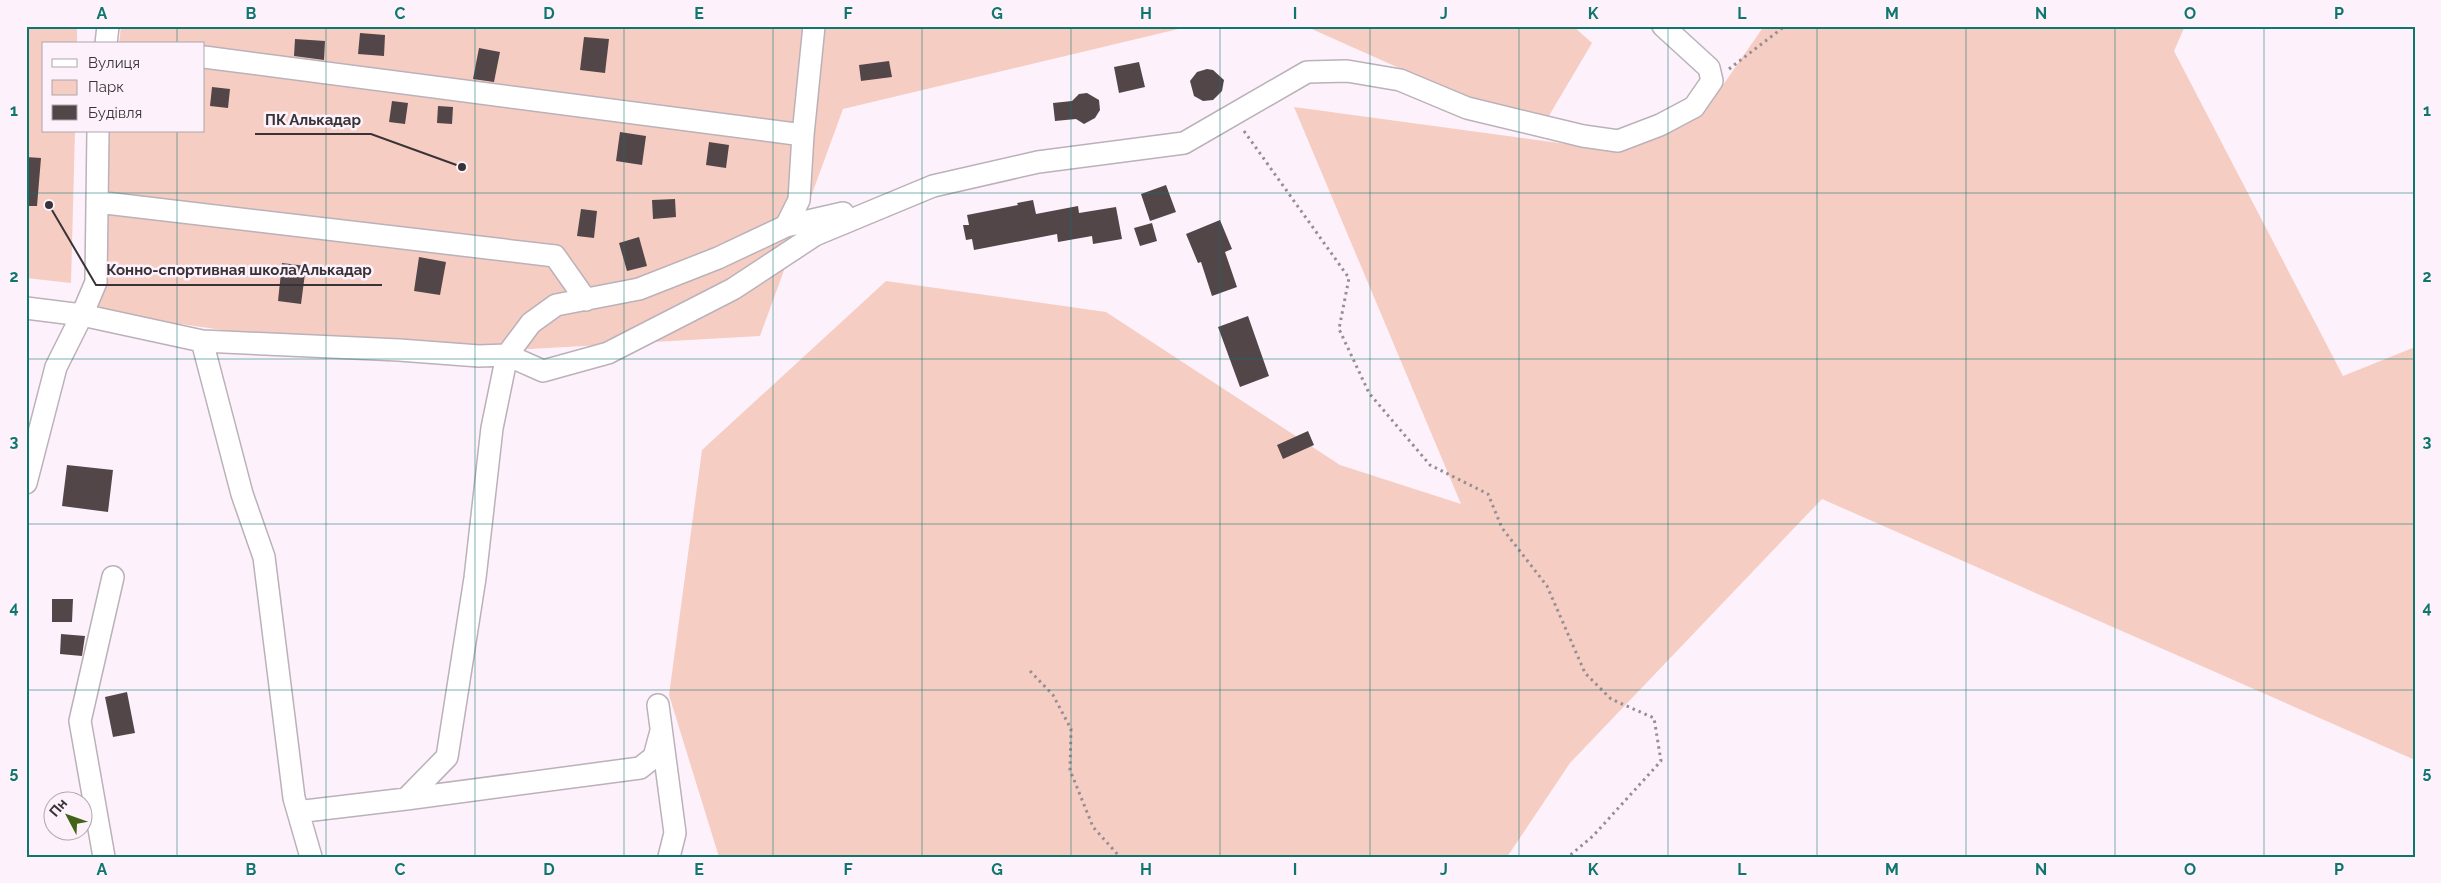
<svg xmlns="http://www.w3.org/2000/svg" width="2441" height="883" font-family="Raleway,sans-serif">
<rect width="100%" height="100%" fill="#fdf2fb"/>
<path fill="#f6cdc3" d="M 26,26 L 77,26 L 77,44 L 44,44 L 44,131 L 75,131 L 71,283 L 26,278 Z
M 121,26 L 1191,26 L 843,109 L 760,336 L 406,356 L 82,310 L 106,131 L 204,131 L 204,44 L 119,44 Z
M 1305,26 L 1573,26 L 1592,43 L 1540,131 Z
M 1764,26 L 2185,26 L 2174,51 L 2343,376 L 2415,347 L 2415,760 L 1822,499 L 1570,763 L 1507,857 L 719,857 L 669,695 L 702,450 L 886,281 L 1106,312 L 1340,465 L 1461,504 L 1294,107 L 1589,147 L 1723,85 Z"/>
<path fill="#524649" d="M 360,33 L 385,35 L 384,56 L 358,54 Z
M 584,37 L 609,39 L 605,73 L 580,70 Z
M 295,39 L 325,41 L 324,60 L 294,56 Z
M 479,48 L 500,52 L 494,82 L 473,79 Z
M 889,61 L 892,77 L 861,81 L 859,65 Z
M 1139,62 L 1145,87 L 1119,93 L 1114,67 Z
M 1207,69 L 1213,70 L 1224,80 L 1222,91 L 1213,100 L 1203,101 L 1194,96 L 1190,81 L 1197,72 Z
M 212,87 L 230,89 L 228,108 L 210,106 Z
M 1087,93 L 1099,100 L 1100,110 L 1095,118 L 1084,124 L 1076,119 L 1055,121 L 1053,103 L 1072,101 L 1079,94 Z
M 392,101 L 408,103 L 405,124 L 389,122 Z
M 438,106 L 453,107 L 452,124 L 437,123 Z
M 620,132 L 646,136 L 642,165 L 616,161 Z
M 709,142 L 729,145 L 726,168 L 706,165 Z
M 26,157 L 41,158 L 37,206 L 26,206 Z
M 1166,185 L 1176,212 L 1150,221 L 1141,194 Z
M 675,199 L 676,217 L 653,219 L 652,200 Z
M 1033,200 L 1036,214 L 1078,206 L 1079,213 L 1116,207 L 1122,239 L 1093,244 L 1092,236 L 1058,242 L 1057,234 L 974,250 L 972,239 L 966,240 L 963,225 L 969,225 L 967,215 L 1018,205 L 1017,203 Z
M 581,209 L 597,211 L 594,238 L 577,236 Z
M 1220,220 L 1232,249 L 1225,252 L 1237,287 L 1212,296 L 1201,262 L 1198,263 L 1186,234 Z
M 1152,223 L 1157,241 L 1140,246 L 1134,228 Z
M 639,237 L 647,266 L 627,271 L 619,243 Z
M 419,257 L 446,262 L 440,295 L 414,291 Z
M 282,263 L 306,266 L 301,304 L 278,301 Z
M 1248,316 L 1269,376 L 1240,387 L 1218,327 Z
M 1308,431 L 1314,445 L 1283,459 L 1277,445 Z
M 67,465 L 113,470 L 108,512 L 62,506 Z
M 52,599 L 73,599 L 72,622 L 52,622 Z
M 61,634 L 85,636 L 82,656 L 60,654 Z
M 127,692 L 135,733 L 113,737 L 105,697 Z"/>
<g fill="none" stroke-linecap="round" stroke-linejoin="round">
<defs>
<path id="minor" d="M 106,44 L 108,26
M 204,57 L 803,135
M 97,202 L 555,256 L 586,300
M 786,226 L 843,213
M 26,308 L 82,315 L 202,341 L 399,350 L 479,356 L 507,355 L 531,323 L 556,305 L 639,289 L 718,258 L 786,226 L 799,200 L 803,135 L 814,26
M 202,341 L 242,494 L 264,557 L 294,798 L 311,857
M 26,483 L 56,367 L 82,315 L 96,282 L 98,131
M 658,705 L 675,833 L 669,857
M 406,799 L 640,768 L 654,757 L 661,731
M 305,811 L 406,799 L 447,757 L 475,578 L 492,428 L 507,355 L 543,371 L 608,353 L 733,289 L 815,235 L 933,186 L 1038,162 L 1184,143 L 1307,72 L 1347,71 L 1400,80 L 1467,108 L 1583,136 L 1618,141 L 1660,125 L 1694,107 L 1712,81 L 1709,68 L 1663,26
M 104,857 L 80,721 L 113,577"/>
</defs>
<use href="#minor" stroke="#bbb1b9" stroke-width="24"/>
<path stroke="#958e94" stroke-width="3" stroke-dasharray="2.5 4" stroke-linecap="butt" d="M 1729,69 L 1785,26
M 1244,131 L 1349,278 L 1339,329 L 1369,393 L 1430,465 L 1488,494 L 1502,528 L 1547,586 L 1585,673 L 1611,699 L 1654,718 L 1661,761 L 1593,836 L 1568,857
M 1030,671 L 1053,695 L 1071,729 L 1070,770 L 1093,827 L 1120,857"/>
<use href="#minor" stroke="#fff" stroke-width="21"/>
</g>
<path fill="none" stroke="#0f766e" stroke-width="1" stroke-opacity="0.55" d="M 177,26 L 177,44M 326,26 L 326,857M 475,26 L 475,857M 624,26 L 624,857M 773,26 L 773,857M 922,26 L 922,857M 1071,26 L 1071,857M 1220,26 L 1220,857M 1370,26 L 1370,857M 1519,26 L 1519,857M 1668,26 L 1668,857M 1817,26 L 1817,857M 1966,26 L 1966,857M 2115,26 L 2115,857M 2264,26 L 2264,857M 177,131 L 177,857M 26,193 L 2415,193M 26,359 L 2415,359M 26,524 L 2415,524M 26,690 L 2415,690"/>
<path fill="none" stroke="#373336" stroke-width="2" d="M462 167L371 134H255M49 205L96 285H382"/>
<g fill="#373336" stroke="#fdf2fb" stroke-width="2">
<circle cx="462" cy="167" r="5"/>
<circle cx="49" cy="205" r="5"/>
</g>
<g font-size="15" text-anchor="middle" font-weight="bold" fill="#373336" stroke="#fdf2fb" stroke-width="5" stroke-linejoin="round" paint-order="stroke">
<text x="313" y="125">ПК Алькадар</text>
<text x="239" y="275">Конно-спортивная школа Алькадар</text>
</g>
<rect width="2441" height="883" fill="none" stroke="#fdf2fb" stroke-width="55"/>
<rect x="42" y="42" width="162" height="90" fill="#fdf2fb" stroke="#aea6ac"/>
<rect x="52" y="59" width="25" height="8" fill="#ffffff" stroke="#aea6ac"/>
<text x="88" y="68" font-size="15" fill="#373336">Вулиця</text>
<rect x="52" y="80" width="25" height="15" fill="#f6cdc3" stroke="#aea6ac"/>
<text x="88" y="92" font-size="15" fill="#373336">Парк</text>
<rect x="52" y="105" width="25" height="15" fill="#524649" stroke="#aea6ac"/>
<text x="88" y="118" font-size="15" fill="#373336">Будівля</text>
<g transform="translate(68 816) rotate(311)"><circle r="24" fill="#fdf2fb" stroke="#aea6ac"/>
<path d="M0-4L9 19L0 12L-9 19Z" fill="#436319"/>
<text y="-8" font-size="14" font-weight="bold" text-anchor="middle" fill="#373336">Пн</text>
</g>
<rect x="28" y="28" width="2386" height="828" fill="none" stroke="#0f766e" stroke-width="2"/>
<g font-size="16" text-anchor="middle" font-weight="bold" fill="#0f766e">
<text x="102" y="19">A</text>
<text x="251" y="19">B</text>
<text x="400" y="19">C</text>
<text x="549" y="19">D</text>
<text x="699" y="19">E</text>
<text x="848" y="19">F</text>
<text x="997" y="19">G</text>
<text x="1146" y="19">H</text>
<text x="1295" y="19">I</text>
<text x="1444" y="19">J</text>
<text x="1593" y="19">K</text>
<text x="1742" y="19">L</text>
<text x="1892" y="19">M</text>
<text x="2041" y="19">N</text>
<text x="2190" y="19">O</text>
<text x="2339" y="19">P</text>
<text x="14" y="116">1</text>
<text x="2427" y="116">1</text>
<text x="14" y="282">2</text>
<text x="2427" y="282">2</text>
<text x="14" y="447">3</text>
<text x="2427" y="447">3</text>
<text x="14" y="613">4</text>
<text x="2427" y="613">4</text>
<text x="14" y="778">5</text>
<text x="2427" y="778">5</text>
<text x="102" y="875">A</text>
<text x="251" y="875">B</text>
<text x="400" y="875">C</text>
<text x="549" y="875">D</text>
<text x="699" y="875">E</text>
<text x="848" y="875">F</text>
<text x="997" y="875">G</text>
<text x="1146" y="875">H</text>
<text x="1295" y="875">I</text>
<text x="1444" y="875">J</text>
<text x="1593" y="875">K</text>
<text x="1742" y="875">L</text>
<text x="1892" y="875">M</text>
<text x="2041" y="875">N</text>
<text x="2190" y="875">O</text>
<text x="2339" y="875">P</text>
</g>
</svg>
